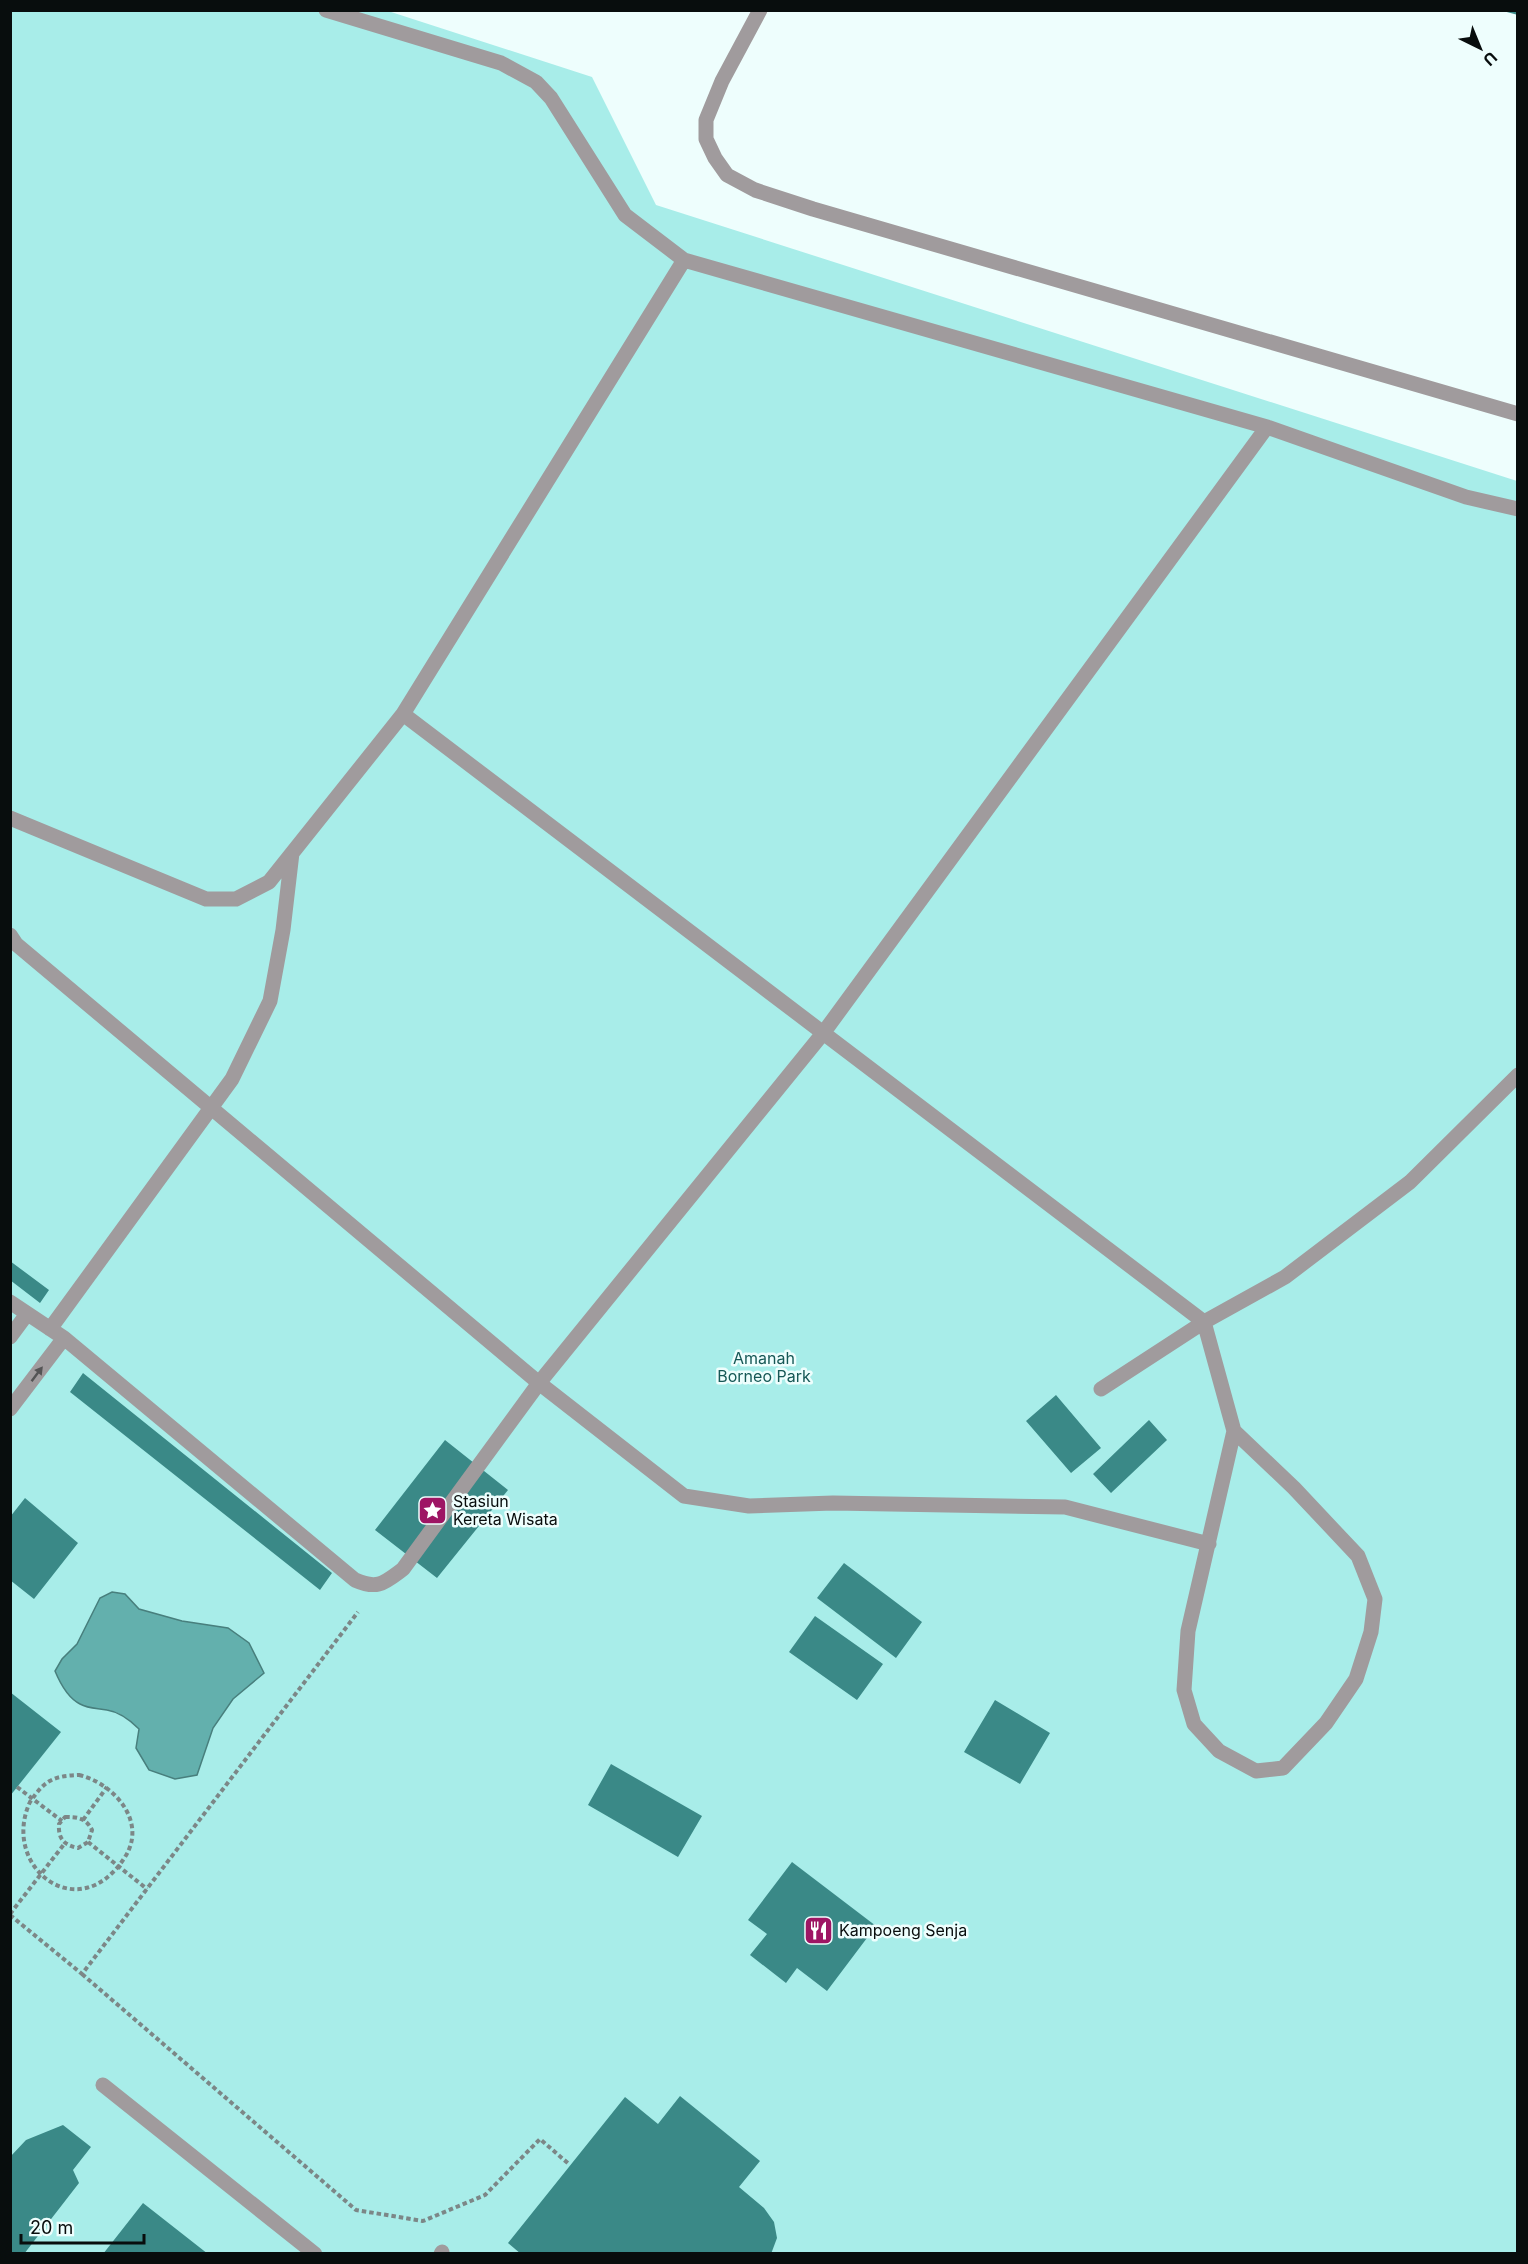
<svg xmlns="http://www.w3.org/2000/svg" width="1528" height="2264" font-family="Inter,sans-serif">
<rect width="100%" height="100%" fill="#eefefd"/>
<path fill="#a8ede9" d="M 11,11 L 388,11 L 592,77 L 656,205 L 1517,481 L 1517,2253 L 11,2254 Z"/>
<path fill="#63b0ad" stroke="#487f7d" stroke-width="1.5" d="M 112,1592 L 125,1594 L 139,1609 L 182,1621 L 228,1628 L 249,1643 L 264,1673 L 233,1699 L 213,1728 L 197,1775 L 175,1779 L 149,1770 L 136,1748 L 139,1729 C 130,1720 120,1712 107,1710 C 98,1708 89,1709 80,1704 C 68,1698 60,1683 55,1671 L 62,1659 L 77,1644 L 100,1598 Z"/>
<path fill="#3a8987" d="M 1503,10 L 1518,10 L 1518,15 L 1503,11 Z
M 10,1261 L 49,1290 L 40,1303 L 10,1280 Z
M 83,1373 L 332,1573 L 320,1590 L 70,1392 Z
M 1056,1395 L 1101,1448 L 1071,1473 L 1026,1421 Z
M 1149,1420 L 1167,1440 L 1111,1493 L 1093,1474 Z
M 445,1440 L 508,1490 L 437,1578 L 375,1530 Z
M 25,1498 L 78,1543 L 34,1599 L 10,1580 L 10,1517 Z
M 844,1563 L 922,1622 L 896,1658 L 817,1598 Z
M 815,1616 L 883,1664 L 857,1700 L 789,1652 Z
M 10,1692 L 61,1732 L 10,1796 Z
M 995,1700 L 1050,1733 L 1020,1784 L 964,1752 Z
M 611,1764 L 702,1816 L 678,1857 L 588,1805 Z
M 792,1862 L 876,1926 L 827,1991 L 797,1968 L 786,1983 L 750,1955 L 767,1934 L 748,1920 Z
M 680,2096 L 760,2161 L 739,2187 L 764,2208 L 774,2222 L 777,2238 L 771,2254 L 521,2254 L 508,2243 L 625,2097 L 658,2124 Z
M 63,2125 L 91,2147 L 73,2170 L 79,2183 L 24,2254 L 10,2254 L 10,2157 L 26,2140 Z
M 143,2203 L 208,2254 L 103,2254 Z"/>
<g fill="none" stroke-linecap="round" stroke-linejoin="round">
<path stroke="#7c8787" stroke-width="4" stroke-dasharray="4.5 3" stroke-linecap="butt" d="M 79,1775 C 113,1783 148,1821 125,1857 C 79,1929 0,1867 30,1802 C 45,1780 53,1776 79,1775 Z
M 17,1787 L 62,1821
M 65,1817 C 78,1817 86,1818 92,1830 L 88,1842 L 78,1848 C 64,1845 58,1839 59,1824 Z
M 83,1820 L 107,1787
M 88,1842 L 147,1889
M 10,1914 L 65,1843
M 10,1915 L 82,1974 L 358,1612
M 82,1974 L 356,2210 L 423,2221 L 485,2195 L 540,2139 L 570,2165"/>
<path stroke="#a09b9d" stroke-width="15" d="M 326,10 L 501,63 L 536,82 L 551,98 L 625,215 L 684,260 L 1267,427 L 1466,497 L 1518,509
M 403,714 L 1204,1322 L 1234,1431 L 1188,1631 L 1184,1690 L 1194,1724 L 1219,1751 L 1256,1771 L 1283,1768 L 1326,1723 L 1356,1679 L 1371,1632 L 1375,1599 L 1358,1556 L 1294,1488 L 1234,1431
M 10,818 L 206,899 L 236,899 L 269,882 L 403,714 L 684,260
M 10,935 L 16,944 L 539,1383 L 684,1496 L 749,1506 L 833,1503 L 1065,1507 L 1209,1544
M 10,1302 L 64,1338 L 355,1580 C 378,1590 384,1583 403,1569 L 539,1383 L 824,1032 L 1267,427
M 50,1329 L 232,1079 L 270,1001 L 283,930 L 292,853
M 10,1337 L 27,1314
M 1101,1389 L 1204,1322 L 1285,1277 L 1410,1182 L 1518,1075
M 10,1409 L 64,1338
M 103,2085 L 315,2254
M 441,2254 L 442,2252"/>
<path stroke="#a09b9d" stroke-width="15" d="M 760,10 L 722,81 L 706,120 L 706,139 L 715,158 L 727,175 L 755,190 L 813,209 L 1518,414"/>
</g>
<defs><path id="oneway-solid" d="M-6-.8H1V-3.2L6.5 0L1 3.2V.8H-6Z" transform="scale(1.5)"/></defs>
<use fill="#545455" href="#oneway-solid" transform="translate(37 1374) rotate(-53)"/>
<defs>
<symbol id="sight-square" viewBox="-11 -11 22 22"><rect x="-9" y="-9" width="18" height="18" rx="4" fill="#9e1564" stroke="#eefefd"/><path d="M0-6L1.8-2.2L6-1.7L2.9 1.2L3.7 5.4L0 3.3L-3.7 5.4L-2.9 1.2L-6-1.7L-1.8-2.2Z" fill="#fff"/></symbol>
<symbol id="restaurant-square" viewBox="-11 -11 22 22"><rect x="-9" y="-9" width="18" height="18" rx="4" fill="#9e1564" stroke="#eefefd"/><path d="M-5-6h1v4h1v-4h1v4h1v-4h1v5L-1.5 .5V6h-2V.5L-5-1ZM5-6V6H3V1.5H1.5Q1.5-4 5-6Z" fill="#fff"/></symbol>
</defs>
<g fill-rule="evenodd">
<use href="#sight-square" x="416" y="1494" width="33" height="33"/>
<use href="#restaurant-square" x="802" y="1914" width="33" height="33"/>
</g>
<g text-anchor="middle" stroke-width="5" stroke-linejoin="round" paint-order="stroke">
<g font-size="16" fill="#165856" stroke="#eefefd">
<text x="764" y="1364">Amanah<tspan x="764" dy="18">Borneo Park</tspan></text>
</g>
<g font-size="16" fill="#080d0d" stroke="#eefefd" text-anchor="start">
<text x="453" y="1507">Stasiun<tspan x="453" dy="18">Kereta Wisata</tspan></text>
<text x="839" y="1936">Kampoeng Senja</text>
</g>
</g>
<rect width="1528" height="2264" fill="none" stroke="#080d0d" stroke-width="24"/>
<g transform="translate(1480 48) rotate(137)" stroke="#eefefd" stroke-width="4.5" paint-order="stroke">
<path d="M0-4.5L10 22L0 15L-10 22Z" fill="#080d0d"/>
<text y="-9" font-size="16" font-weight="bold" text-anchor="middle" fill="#080d0d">U</text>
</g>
<path d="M21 2234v9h123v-9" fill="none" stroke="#080d0d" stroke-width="3"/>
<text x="30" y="2234" font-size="18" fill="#080d0d" stroke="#eefefd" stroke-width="4.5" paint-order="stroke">20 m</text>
</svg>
